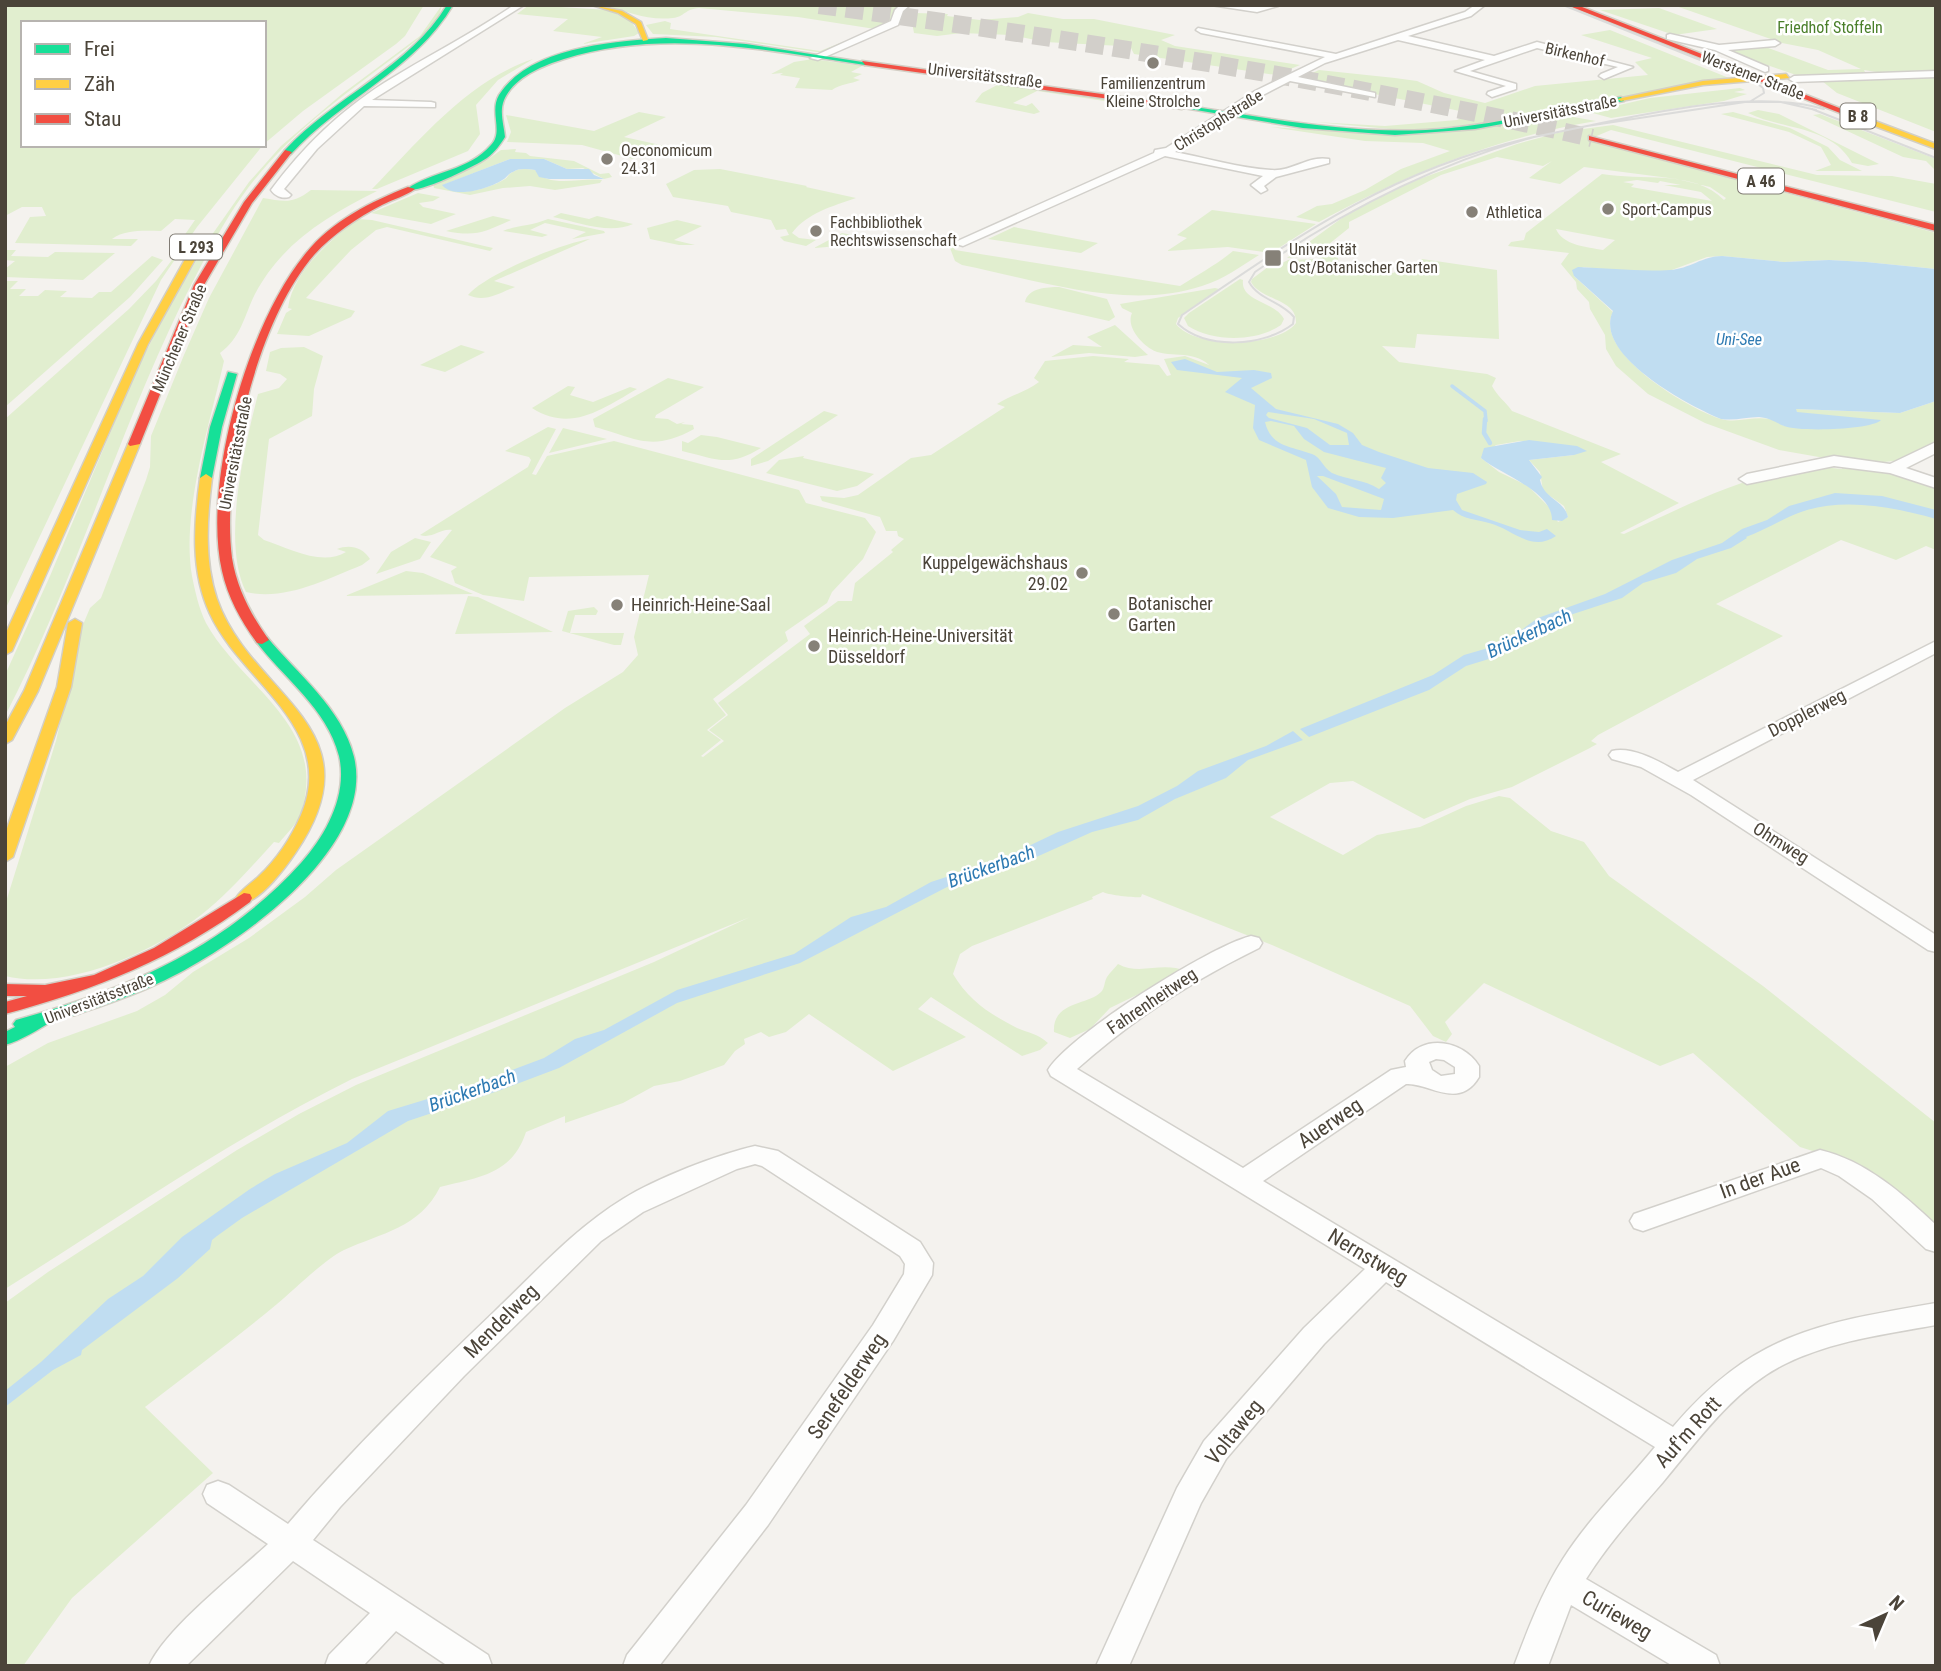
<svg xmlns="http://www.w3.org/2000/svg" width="1941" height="1671" font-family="'Roboto Condensed',sans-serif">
<rect width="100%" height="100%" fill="#f4f2ee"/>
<path fill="#e1eecf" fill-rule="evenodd" d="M 5,5 L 424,5 L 405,36 L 396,44 L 303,111 L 264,144 L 264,23 L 23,23 L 23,145 L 263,145 L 197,227 L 161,280 L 5,610 L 5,419 L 129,309 L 156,281 L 178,252 L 177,246 L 195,220 L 175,219 L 161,231 C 145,231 126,229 112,239 L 138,239 L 131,246 L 15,243 L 30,217 L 46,216 L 42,207 L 22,207 L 5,216 Z
M 442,5 L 439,16 L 422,36 C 366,80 306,118 260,173 C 227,212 204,260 181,305 C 116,439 74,583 5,716 L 5,675 L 50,576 L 137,369 L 170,305 L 209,239 L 249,182 L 281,146 L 342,94 L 420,36 Z
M 529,5 L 608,10 L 630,20 L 639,33 L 634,36 L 582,44 L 602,37 L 553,31 L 568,19 L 517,14 Z
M 602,5 L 899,5 L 886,26 L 875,29 L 798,17 L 699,8 C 685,9 684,17 673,18 C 647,21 627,11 602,5 Z
M 1673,5 L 1936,5 L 1936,72 L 1888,74 L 1864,70 L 1866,74 L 1796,75 L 1721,49 L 1760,45 L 1828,70 L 1861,69 L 1818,50 L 1782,43 Z
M 1659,8 L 1717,29 L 1674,35 L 1600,10 Z
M 916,13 L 948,14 L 947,16 L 980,20 L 1018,17 L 1028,13 L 1063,19 L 1094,19 L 1175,35 L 1161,40 L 1175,46 L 1300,65 L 1276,75 L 1134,54 L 1131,48 L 1121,46 L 1045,42 L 1011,35 L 961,33 L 937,36 L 914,33 L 911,17 Z
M 665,21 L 671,23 L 670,29 L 820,51 L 870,31 L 824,52 L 817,52 L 716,37 L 653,34 L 646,25 Z
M 1610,30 L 1729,78 L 1469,126 L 1401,130 L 1315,122 L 1385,126 L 1457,120 L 1468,115 L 1460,111 L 1299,79 L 1319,70 L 1395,78 L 1417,81 L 1444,93 L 1485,103 L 1535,86 L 1648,75 L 1635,62 L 1652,58 L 1581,35 Z
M 533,59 L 498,80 L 476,105 L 480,134 L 468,151 L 377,189 L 372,189 C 420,140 467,81 533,59 Z
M 813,59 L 862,66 L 851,72 L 862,74 L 853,78 L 860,80 C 851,84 840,84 832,90 L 795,88 L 800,78 L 780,75 L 783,73 L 771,74 L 794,62 Z
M 1936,75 L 1936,132 L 1837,93 L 1822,81 Z
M 1001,83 L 1121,101 L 1118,103 L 1037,91 L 1013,103 L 1026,106 L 1032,103 L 1040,112 L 1034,114 L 975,102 L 982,93 Z
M 1740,88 L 1745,90 L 1734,92 L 1747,94 L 1724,101 L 1611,118 L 1589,112 L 1650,98 Z
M 1758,110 L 1779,114 L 1879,164 L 1868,166 L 1852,163 C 1831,125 1782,130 1748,113 Z
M 639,112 L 666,117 L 624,137 L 665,146 L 633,159 L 582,145 L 507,142 L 511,132 L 506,115 L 594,131 Z
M 1733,112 L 1790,128 L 1828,147 L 1840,160 L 1862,171 L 1815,171 L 1831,165 L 1821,147 L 1789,132 L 1721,114 Z
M 1820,114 L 1936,159 L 1936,171 L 1926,161 L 1903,157 L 1813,115 Z
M 1562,115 L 1596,121 C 1498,137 1406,174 1319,222 L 1296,217 L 1317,206 L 1332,204 L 1365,190 L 1401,169 L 1450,151 L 1423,143 L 1365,141 L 1271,127 L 1374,134 Z
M 1613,125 L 1817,175 L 1892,176 L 1936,184 L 1936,212 L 1611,130 L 1587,140 L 1936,233 L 1936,269 L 1866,262 L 1829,260 L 1784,262 L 1722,256 L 1707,257 L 1669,271 L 1620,271 L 1583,267 L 1574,276 L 1613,312 C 1592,352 1690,410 1721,419 C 1743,425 1763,410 1784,426 L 1797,412 L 1795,409 L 1900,413 L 1936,401 L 1936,444 L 1909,457 L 1894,461 L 1874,463 L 1836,460 L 1779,450 L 1705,423 L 1648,394 L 1616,366 L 1606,349 L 1605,335 L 1590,309 L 1589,302 L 1577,289 L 1576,282 L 1561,264 L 1569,253 L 1508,246 L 1511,242 L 1524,240 L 1526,233 L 1602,174 C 1640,181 1694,169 1724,200 L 1726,198 L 1710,187 L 1677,179 L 1584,167 L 1560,184 L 1529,178 L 1552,161 L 1543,166 L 1497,157 L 1441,175 L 1349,222 L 1349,228 L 1314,256 L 1287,258 L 1353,210 L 1408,183 L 1517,144 L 1561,132 ZM 1637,180 L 1658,183 L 1660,181 L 1681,185 L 1664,185 L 1701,192 L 1712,201 L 1631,187 L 1634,184 L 1623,182 ZM 1556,229 L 1615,240 L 1603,250 C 1587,247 1562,245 1556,229 Z
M 516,149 L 515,152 L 526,153 L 530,156 L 574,161 L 600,174 L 609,173 L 612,177 L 604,179 L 583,168 L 567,169 L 544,159 L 510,159 L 443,185 C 455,199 491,188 505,179 C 508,177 509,173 513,172 C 519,168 527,169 535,170 C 548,189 582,177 602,180 L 600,183 L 555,190 L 530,186 L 503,188 L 470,195 L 434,188 L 433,183 L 487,160 L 501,150 Z
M 720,169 L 807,186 L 806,187 L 856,198 C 833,206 807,213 792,233 L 799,238 L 816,240 L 806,246 L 784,241 L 780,237 L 789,235 L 786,229 L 776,230 L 771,220 L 731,212 L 728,206 L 673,197 L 666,184 L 694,170 Z
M 311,190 L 377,191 C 327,216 282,243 255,294 C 244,316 241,338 220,353 L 224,361 C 210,423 181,513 192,576 C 195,591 199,609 206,623 C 242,688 329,726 301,813 C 298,823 286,834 279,843 L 274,842 C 251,867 228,894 201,915 C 152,953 67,991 5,976 L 5,905 L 56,741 L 82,627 L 90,608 L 101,598 L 146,480 L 150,467 L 151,436 L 184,355 L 209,298 L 263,198 C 283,201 292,205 311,190 Z
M 418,193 L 440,197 L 433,201 L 419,203 L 423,207 L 456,214 L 431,224 L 371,213 Z
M 1212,210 L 1316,224 L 1271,253 L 1228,247 L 1167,251 L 1187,238 L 1177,235 Z
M 561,213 L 589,219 L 597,216 L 633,224 C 609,235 578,222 553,217 Z
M 493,216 L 511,220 C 484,232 476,237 446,231 Z
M 357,219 L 372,220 L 493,248 L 490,251 L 387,227 L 376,230 L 351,250 L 306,298 L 355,311 L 351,317 L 309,336 L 277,334 L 286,313 L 292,309 L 288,308 C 293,271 330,241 357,219 Z
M 548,219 L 604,231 L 605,233 L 572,239 L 586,232 L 545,223 L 530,230 L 548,235 L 542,237 L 503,231 C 518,225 531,226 548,219 Z
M 677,220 L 702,226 L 674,240 L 695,245 L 679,245 L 650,239 L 647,228 Z
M 1014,227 L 1098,243 L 1081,253 L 988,239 Z
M 842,233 L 874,239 L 863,244 L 814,248 Z
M 590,239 L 494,281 L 515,287 C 499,293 485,303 468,295 C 484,275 562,243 590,239 Z
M 954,247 L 955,250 L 1180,286 C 1199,274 1216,265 1233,251 L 1259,255 C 1241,266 1225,279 1202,286 C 1127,311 1037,280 962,265 L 955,261 L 950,248 Z
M 5,250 L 16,250 L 11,256 L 48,257 L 55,252 L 115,253 L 83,280 L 5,277 L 5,269 L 15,261 L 5,260 Z
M 1337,250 L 1339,266 L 1393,273 L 1422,259 L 1497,270 L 1499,339 L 1417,334 L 1415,348 L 1382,346 L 1399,362 L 1487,374 L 1496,378 L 1492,386 C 1497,396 1506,402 1512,411 L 1621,454 L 1601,462 L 1679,503 L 1620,533 L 1624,534 C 1689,505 1769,460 1842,469 L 1843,464 L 1889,470 L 1936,484 L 1936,550 L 1926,546 L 1896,560 L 1841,540 L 1716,604 L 1783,636 L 1598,735 L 1591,741 L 1597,744 L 1588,749 L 1512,787 L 1470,799 L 1424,819 L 1353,781 L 1330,783 L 1270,817 L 1343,855 L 1377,835 L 1420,827 L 1466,806 L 1499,796 L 1510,798 L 1551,831 L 1584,842 L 1609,876 L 1763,986 L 1936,1123 L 1936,1237 L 1838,1159 L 1800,1147 L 1693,1053 L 1660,1066 L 1484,983 L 1445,1022 L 1452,1034 L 1446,1042 L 1433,1036 L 1410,1006 L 1272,945 L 1142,894 L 1141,897 C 1135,898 1108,895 1103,892 L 1092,897 L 1093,899 L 972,946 L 960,954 L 953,974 C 969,1001 990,1014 1017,1028 C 1029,1033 1038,1034 1048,1043 L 1040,1050 L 1022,1056 L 931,997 L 918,1009 L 966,1037 L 893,1071 L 809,1014 L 786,1032 L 769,1037 L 761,1032 L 744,1039 L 745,1044 L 735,1051 L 724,1065 L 680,1081 L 654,1086 L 623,1103 L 565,1123 L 565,1116 L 526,1132 C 512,1175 478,1177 440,1187 C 420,1228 381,1233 344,1250 C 325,1259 294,1290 277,1304 C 234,1340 189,1373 145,1407 L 213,1473 L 72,1598 L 23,1666 L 5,1666 L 5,1303 L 48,1272 L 237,1150 L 299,1114 L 356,1085 L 654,962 L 750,917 L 352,1079 C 231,1139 120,1217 5,1289 L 5,1067 L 48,1043 L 137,1011 L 165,995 L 193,972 L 249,938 L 305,897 L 336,870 L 565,708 L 623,672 L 638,655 L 634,637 L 649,575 L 529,577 L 524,601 L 483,595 L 455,583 L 451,571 L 457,567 L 430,557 L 452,530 C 440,528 433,539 420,535 L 528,467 L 531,460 L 529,457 L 505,451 L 548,427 L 556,429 L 532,474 L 536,475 L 547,456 L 614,441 L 799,490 L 806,503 L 865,518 L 876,532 L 863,559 L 832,592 L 827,603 L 785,632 L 788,641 L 713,699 L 726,715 L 707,730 L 721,740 L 701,756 L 703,757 L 724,741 L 709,730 L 728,715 L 718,703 L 810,634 L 804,626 L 838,601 L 852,601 L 855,583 L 893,552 L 891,550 L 904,539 L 898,536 L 897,531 L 886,531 L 880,517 L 822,501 L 820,496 L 844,498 L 858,495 L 911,458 L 931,455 L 1005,407 L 997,404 C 1011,395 1026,392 1039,382 L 1034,378 L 1045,361 L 1093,356 L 1129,359 L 1124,362 L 1159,365 L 1167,376 L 1171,375 L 1164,359 L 1185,356 L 1209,365 C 1193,349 1166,359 1151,349 C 1140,342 1126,326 1132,313 L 1122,308 L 1120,304 L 1215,288 L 1219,289 L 1178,318 L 1176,324 C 1195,349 1277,348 1296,323 C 1297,298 1261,301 1251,282 L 1252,279 L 1272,264 L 1278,265 L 1288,260 L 1317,259 ZM 1520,441 L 1565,446 L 1574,455 L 1529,460 L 1540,472 L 1543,491 L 1564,506 L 1568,517 L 1558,522 L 1548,506 L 1528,486 L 1499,472 L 1481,458 L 1496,445 Z
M 152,256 L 163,260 L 130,297 L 5,407 L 5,281 L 18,281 L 10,289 L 26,289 L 19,296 L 38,296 L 45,290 L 67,291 L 60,297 L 92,298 L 99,292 L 111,292 Z
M 1240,279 L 1243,280 C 1240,302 1275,301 1284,319 L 1281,325 C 1257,342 1213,342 1188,326 L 1184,318 L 1189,313 Z
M 1059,287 L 1107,299 L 1115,317 L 1109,321 L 1025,302 C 1028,288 1047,287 1059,287 Z
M 1115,325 L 1148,355 L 1135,357 L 1089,353 L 1051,357 L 1073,345 L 1102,347 L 1087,337 Z
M 461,345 L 485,352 L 445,372 L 420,365 Z
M 304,347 L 323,356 L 314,389 L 312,416 L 269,439 L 258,535 L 264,540 C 289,548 322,567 346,552 L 337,549 C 349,544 363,547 370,559 L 362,565 C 325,580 285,601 246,592 C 221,542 245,446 258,394 L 279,388 L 287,379 L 280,374 L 266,371 L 270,352 L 281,348 Z
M 668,378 L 704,387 L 656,415 L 655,418 L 668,419 L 677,424 L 685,422 L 681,424 L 693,425 L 694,429 C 652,452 638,439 595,427 L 593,419 Z
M 568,386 L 575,387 L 570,395 L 593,402 L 630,387 L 637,389 C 602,409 571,433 532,408 Z
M 824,411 L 838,415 L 768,461 L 751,466 L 751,459 Z
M 563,428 L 607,439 L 549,453 Z
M 701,435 L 717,437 L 761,448 C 728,468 717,459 682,451 L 682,441 L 688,443 Z
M 804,456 L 803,458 L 874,474 L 857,486 L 837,491 L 766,473 L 779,460 Z
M 415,538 L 431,542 L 420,559 L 376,574 L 391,552 Z
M 406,571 L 423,573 L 473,594 L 345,596 Z
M 468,596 L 478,597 L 553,632 L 455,634 Z
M 594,607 L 598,611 L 596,615 L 575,615 L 570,633 L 624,633 L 621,645 L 614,645 L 562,631 L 568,611 Z
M 1118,964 C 1140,976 1161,961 1186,971 L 1110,1008 L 1090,1029 L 1070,1038 L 1054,1032 C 1052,1001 1089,1005 1101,992 C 1105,988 1104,982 1107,977 C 1110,972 1115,968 1118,964 Z"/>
<path fill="#c0ddf1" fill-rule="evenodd" d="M 510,159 L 544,159 L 567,169 L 589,169 L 594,175 L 604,179 L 549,179 L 539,177 L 535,170 C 527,169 519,168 513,172 C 509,173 507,177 504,179 C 491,188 454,200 442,185 Z
M 1722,256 L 1784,262 L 1829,260 L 1866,262 L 1936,269 L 1936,401 L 1900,413 L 1796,409 L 1797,412 L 1881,420 C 1872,430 1798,432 1784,426 C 1775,422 1770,418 1759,417 C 1746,417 1735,421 1721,419 C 1690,406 1592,355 1613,311 L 1574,276 L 1572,270 L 1578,267 C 1609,268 1639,272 1670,270 C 1689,269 1703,256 1722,256 Z
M 1185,359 L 1217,372 L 1254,370 L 1271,373 L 1272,378 L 1251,388 L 1276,409 L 1338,424 L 1353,433 L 1362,445 L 1379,452 L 1428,468 L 1473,473 L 1487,482 L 1486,484 L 1457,494 L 1456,500 L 1462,510 L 1520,530 L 1539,532 L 1547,529 L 1556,536 C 1531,553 1513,529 1489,523 C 1476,519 1464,520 1453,510 L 1393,518 L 1359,517 L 1328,508 L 1312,487 L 1306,460 L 1259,440 L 1253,428 L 1255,405 L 1225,392 L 1242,378 L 1177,370 L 1171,362 ZM 1268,412 L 1314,419 L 1347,433 L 1349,445 L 1330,445 L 1307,428 L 1269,418 L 1266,415 ZM 1271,421 L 1294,426 L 1304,439 L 1324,452 L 1386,468 L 1381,478 L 1386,483 L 1379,489 C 1364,479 1347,480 1332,473 C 1323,468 1321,457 1312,454 C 1291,446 1271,447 1265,422 ZM 1317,476 L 1323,476 L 1384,499 L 1381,510 L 1342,507 L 1336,494 Z
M 1529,440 L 1577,446 L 1587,451 L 1574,455 L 1529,460 L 1542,477 L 1540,480 C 1544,499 1564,500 1568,517 L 1562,521 L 1552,520 C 1552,491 1500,474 1481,458 L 1484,448 Z
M 1835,493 L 1882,496 L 1936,510 L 1936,519 C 1894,507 1843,497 1801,512 C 1782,519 1765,530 1746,537 L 1747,538 L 1731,548 L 1697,559 L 1676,573 L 1643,583 L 1622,598 L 1564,617 L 1502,655 L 1466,666 L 1429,690 L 1309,737 L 1300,729 L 1433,675 L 1464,655 L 1502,644 L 1538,618 L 1605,594 L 1672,560 L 1722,543 L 1742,529 L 1767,520 L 1789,506 Z
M 1293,731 L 1303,740 L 1248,760 L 1226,778 L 1175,799 L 1138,820 L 1092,832 L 1023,863 L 951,885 L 800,963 L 677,1003 L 559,1068 L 501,1090 L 408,1121 L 242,1218 L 217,1236 L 212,1240 L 210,1249 L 178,1278 L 82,1350 L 81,1355 L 53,1370 L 5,1407 L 5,1391 L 41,1362 L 108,1299 L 143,1276 L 182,1237 L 250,1189 L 275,1174 L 347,1143 L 388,1111 L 467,1087 L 544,1058 L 575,1039 L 604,1030 L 677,990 L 794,954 L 851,917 L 886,907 L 931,882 L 1001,859 L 1058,832 L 1138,806 L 1177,786 L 1198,771 L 1266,746 Z"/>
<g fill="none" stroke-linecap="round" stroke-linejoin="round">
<path stroke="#c0ddf1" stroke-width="3.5" d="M 1452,386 L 1485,411 L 1486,421"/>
<path stroke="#c0ddf1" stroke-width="4.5" d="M 1485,419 L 1484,433 L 1490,443"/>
<path stroke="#d2cfca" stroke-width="18" stroke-dasharray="18 9" stroke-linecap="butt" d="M 819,5 C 1079,40 1336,80 1592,138"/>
<defs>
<path id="street" d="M 514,5 L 524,5 L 372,100 L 431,102 L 435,103 L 435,107 L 364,106 L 317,149 L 284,189 L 291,195 L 289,197 C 282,199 275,196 271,190 C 302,148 340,111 384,83 C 427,56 472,34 514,5 Z
M 900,5 L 910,5 L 903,11 L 898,25 L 818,60 L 810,58 L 891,21 L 895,10 Z
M 1211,5 L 1278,5 L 1278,6 L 1257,12 Z
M 1475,5 L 1485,5 L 1471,16 L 1408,36 L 1494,56 L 1537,42 L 1633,67 L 1604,79 L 1599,76 L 1601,74 L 1618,67 L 1537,48 L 1470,71 L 1516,84 L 1516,89 L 1492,97 L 1487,94 L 1488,92 L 1506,86 L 1455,71 L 1485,60 L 1398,40 L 1325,63 L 1298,77 L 1375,93 L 1375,97 L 1290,81 L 1263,95 L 1175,152 C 1206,158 1239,168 1271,170 C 1292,172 1308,155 1329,159 L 1329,163 L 1276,177 L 1264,186 L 1267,190 L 1261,193 L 1251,185 L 1263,176 L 1165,156 L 963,246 L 953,243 L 1154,153 L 1155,150 L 1166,148 L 1255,91 L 1325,57 L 1201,33 L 1196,30 L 1198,28 L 1336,54 L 1465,12 Z
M 1670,34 L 1719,45 L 1775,40 L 1780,43 L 1775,46 L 1728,50 L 1768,67 L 1768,71 L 1765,72 L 1715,50 L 1667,39 L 1667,35 Z
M 1936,71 L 1936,77 L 1794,82 L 1789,79 L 1794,76 Z
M 1936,442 L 1936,453 L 1906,468 L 1936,478 L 1936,488 L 1890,473 L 1834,466 L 1747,484 L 1739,479 L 1747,474 L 1834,456 L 1890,464 Z
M 1936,641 L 1936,653 L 1693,780 L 1936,935 L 1936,952 L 1928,950 L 1691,795 L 1641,767 L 1612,759 L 1609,755 L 1612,751 C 1633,746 1660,762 1678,772 Z
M 1251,936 L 1259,938 L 1262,943 L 1259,948 C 1193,980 1132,1020 1077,1069 L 1243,1168 L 1391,1070 L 1406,1067 L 1405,1061 C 1422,1033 1463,1040 1479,1066 L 1479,1077 C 1459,1111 1428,1082 1406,1084 L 1263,1181 L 1673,1427 C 1753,1333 1820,1323 1936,1303 L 1936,1325 C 1885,1334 1832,1341 1785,1364 C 1734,1389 1699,1439 1663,1482 C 1636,1513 1608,1544 1586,1579 L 1716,1655 L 1720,1666 L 1673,1666 L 1571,1605 L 1548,1666 L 1514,1666 C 1528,1629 1542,1592 1563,1559 C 1589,1518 1625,1484 1655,1447 L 1386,1282 L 1324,1344 L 1226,1459 L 1201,1503 L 1129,1666 L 1096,1666 L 1177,1488 L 1204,1441 L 1304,1328 L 1365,1269 L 1051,1076 L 1048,1070 C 1069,1035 1210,946 1251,936 ZM 1436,1059 L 1444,1060 L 1455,1067 L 1455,1074 L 1441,1076 L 1432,1070 L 1429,1062 Z
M 755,1146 L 778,1151 L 920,1242 L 933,1263 L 932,1275 L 893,1341 L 768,1525 L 659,1666 L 623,1666 L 627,1655 L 746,1505 L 873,1325 L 904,1274 L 905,1264 L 900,1256 L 762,1166 L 755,1164 L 737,1169 L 643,1212 L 601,1241 L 464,1376 L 340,1507 L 313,1540 L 488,1655 L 492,1666 L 448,1666 L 396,1631 L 363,1666 L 325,1666 L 329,1655 L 370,1613 L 293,1561 L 186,1666 L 149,1666 C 165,1629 236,1574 268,1544 L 207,1503 L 203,1494 L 207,1485 L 218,1481 L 229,1485 L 288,1524 C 352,1449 424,1379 495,1311 C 536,1272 574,1229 623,1199 C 657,1178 716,1155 755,1146 Z
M 1820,1150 C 1866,1161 1902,1193 1936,1225 L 1936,1252 L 1926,1249 L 1872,1199 L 1839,1176 L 1821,1168 L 1643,1231 L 1634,1228 L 1630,1221 L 1634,1214 Z"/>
<path id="fast" d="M 447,5 L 453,5 C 416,69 340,100 291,154 L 285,154 L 285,150 C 333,98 411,66 447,5 Z
M 666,38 L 746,44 L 869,63 L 865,65 C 765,50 662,28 564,59 C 542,66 514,77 504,100 C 499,112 504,125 505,137 C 500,145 495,152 487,158 C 475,166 417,195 407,189 C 432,171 469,171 491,145 C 504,132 489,112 499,95 C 529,47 615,41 666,38 Z
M 1621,97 L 1624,101 L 1475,129 L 1395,135 L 1303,128 L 1178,107 L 1182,105 C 1263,117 1344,134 1426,130 C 1492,126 1557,109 1621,97 Z
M 228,372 L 237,374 L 222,427 L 212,478 L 206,482 L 200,478 L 210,427 Z
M 262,636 L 267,637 C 297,674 342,708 354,757 C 377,853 222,957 148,988 C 125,998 101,1006 78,1014 C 70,1017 59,1018 52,1021 C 38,1030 22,1040 5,1045 L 5,1032 L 15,1027 L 13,1024 L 16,1020 C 127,989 222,950 301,863 C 326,835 348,795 339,756 C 327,708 283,678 255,640 Z"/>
<path id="slow" d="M 592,5 L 622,11 L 641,22 L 648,40 L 643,41 L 636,24 L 618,13 Z
M 1786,74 L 1789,78 L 1703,85 L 1621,101 L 1617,99 L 1703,81 Z
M 1843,109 L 1936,144 L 1936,149 L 1840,113 Z
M 198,242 L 203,245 L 148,344 L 12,651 L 5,655 L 5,635 L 138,344 L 193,245 Z
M 134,441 L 140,444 L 38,691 L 12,740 L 5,744 L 5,726 L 24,691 L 128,444 Z
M 206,474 L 212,478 C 207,518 204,560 217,599 C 251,697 381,727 296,852 C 286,867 262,899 244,903 L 236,898 C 242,889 251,884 259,876 C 277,859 291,838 301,815 C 338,727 241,682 210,614 C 190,571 194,523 200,478 Z
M 75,619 L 82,623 L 71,687 L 13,857 L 5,862 L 5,834 L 57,687 L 68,623 Z"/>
<path id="jam" d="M 1567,5 L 1577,5 L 1847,111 L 1840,113 Z
M 862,61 L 1182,105 L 1186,107 L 1182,109 L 865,65 Z
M 1589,136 L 1936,225 L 1936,231 L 1589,140 Z
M 285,150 L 292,152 L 252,203 L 204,285 L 140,444 L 130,446 L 128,444 L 194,285 L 244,202 Z
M 408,187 L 415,189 C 406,196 393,199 382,205 C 357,218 333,234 314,255 C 256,322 221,472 232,558 C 237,589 251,615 269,640 L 262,644 L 257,643 C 241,621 228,598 222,571 C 202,483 248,323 306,253 C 332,221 370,202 408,187 Z
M 244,893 L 250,894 L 252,898 L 250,902 C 175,958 95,990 5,1014 L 5,1002 L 27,996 L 5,996 L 5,984 L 45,985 L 94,975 L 154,948 Z"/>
</defs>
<use href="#street" stroke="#d2d0cb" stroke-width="3"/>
<use href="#fast" stroke="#d3cfc5" stroke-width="3"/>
<use href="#slow" stroke="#d3cfc5" stroke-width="3"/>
<use href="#jam" stroke="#d3cfc5" stroke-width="3"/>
<use href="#street" fill="#fdfdfc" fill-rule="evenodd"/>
<use href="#fast" fill="#16e098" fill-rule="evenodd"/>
<use href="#slow" fill="#ffcf43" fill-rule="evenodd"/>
<use href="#jam" fill="#f24e42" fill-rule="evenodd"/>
<path stroke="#dbdbda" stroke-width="2" d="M 1563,5 L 1755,82 L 1763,88 L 1764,93 L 1751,101
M 1812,109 L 1936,158
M 1587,126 C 1656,112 1756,89 1824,109
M 1587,126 L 1745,102 L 1781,102 L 1816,110
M 1534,137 C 1432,165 1341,212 1255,272 L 1249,282 C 1259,300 1281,301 1294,317 L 1293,324 C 1263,347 1207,350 1178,324 L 1182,315 C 1299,235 1392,169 1534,137 Z
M 1534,137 L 1587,126
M 1534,137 L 1587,126"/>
</g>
<g fill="#868178" stroke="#fff" stroke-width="2.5">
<circle cx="1153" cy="63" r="7"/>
<circle cx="607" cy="159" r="7"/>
<circle cx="1608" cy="209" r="7"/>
<circle cx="1472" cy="212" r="7"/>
<circle cx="816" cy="231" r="7"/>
<rect x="1264" y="249" width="18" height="18" rx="3.5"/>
<circle cx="1082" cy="573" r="7"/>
<circle cx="617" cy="605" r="7"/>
<circle cx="1114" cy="614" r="7"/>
<circle cx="814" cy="646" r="7"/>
</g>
<g text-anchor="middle" stroke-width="5" stroke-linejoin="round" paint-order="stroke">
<g font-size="16" fill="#4a7f2a" stroke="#fff">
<text x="1830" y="33">Friedhof Stoffeln</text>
</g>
<g font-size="16" fill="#4b4439" stroke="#fff">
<text transform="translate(1575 54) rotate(13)" y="6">Birkenhof</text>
<text transform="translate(985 75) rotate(7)" y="6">Universitätsstraße</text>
<text transform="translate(1753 75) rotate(21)" y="6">Werstener Straße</text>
<text transform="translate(1560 111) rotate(-11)" y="6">Universitätsstraße</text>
<text transform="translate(1218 120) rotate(-32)" y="6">Christophstraße</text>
<text transform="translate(179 338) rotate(-67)" y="6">Münchener Straße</text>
<text transform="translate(235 453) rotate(-79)" y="6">Universitätsstraße</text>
<text transform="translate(99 998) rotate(-21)" y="6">Universitätsstraße</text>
</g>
<g font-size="16" fill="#4b4439" stroke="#fff" text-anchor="start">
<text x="1153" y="89" text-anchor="middle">Familienzentrum<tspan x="1153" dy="18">Kleine Strolche</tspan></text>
<text x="621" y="156">Oeconomicum<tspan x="621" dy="18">24.31</tspan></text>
<text x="1622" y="215">Sport-Campus</text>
<text x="1486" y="218">Athletica</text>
<text x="830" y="228">Fachbibliothek<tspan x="830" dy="18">Rechtswissenschaft</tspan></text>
<text x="1289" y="255">Universität<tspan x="1289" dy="18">Ost/Botanischer Garten</tspan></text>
</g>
<g fill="#fff" stroke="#817c74" stroke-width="2">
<rect x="1840.5" y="103.5" width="35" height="25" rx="5"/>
<rect x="1738" y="168.5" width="46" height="25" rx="5"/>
<rect x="170" y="234.5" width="52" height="25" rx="5"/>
</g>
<g font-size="16" font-weight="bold" fill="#4b4439">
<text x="1858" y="122">B 8</text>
<text x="1761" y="187">A 46</text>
<text x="196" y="253">L 293</text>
</g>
<g font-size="16" font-style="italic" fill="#2e7ab2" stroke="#fff">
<text x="1739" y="345">Uni-See</text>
</g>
<g font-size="18" fill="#4b4439" stroke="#fff" text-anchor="start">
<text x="1068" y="569" text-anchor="end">Kuppelgewächshaus<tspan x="1068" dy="21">29.02</tspan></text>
<text x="1128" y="610">Botanischer<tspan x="1128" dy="21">Garten</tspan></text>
<text x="631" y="611">Heinrich-Heine-Saal</text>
<text x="828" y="642">Heinrich-Heine-Universität<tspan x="828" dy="21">Düsseldorf</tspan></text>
</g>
<g font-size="18" fill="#4b4439" stroke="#fff">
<text transform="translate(1807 713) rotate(-27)" y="6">Dopplerweg</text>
<text transform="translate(1781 843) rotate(32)" y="6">Ohmweg</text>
<text transform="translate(1152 1001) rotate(-34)" y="6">Fahrenheitweg</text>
</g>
<g font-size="19" font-style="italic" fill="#2e7ab2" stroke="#fff">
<text transform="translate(1529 633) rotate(-25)" y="7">Brückerbach</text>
<text transform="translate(991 866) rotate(-20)" y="7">Brückerbach</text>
<text transform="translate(472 1090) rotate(-20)" y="7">Brückerbach</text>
</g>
<g font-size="21" fill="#4b4439" stroke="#fff">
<text transform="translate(1330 1123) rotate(-34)" y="7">Auerweg</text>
<text transform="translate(1760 1178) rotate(-20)" y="7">In der Aue</text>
<text transform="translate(1368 1257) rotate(31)" y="7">Nernstweg</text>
<text transform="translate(501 1321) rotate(-45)" y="7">Mendelweg</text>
<text transform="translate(847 1386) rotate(-56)" y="7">Senefelderweg</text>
<text transform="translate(1234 1432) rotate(-51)" y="7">Voltaweg</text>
<text transform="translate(1688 1432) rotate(-48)" y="7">Auf'm Rott</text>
<text transform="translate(1617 1615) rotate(30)" y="7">Curieweg</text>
</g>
</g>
<rect width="1941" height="1671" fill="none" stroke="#4b4439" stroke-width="14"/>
<rect x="21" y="21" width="245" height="126" fill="#ffffff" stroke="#b7b4b0" stroke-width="2"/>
<rect x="35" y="44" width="35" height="10" fill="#16e098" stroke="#b7b4b0" stroke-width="2"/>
<text x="84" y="56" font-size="21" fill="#4b4439">Frei</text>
<rect x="35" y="79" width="35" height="10" fill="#ffcf43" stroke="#b7b4b0" stroke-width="2"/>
<text x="84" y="91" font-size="21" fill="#4b4439">Zäh</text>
<rect x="35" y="114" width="35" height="10" fill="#f24e42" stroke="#b7b4b0" stroke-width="2"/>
<text x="84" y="126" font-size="21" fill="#4b4439">Stau</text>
<g transform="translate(1885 1615) rotate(44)" stroke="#ffffff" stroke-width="5" paint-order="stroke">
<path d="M0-5L12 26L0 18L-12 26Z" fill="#4b4439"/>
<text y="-10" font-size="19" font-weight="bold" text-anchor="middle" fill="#4b4439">N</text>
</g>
</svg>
